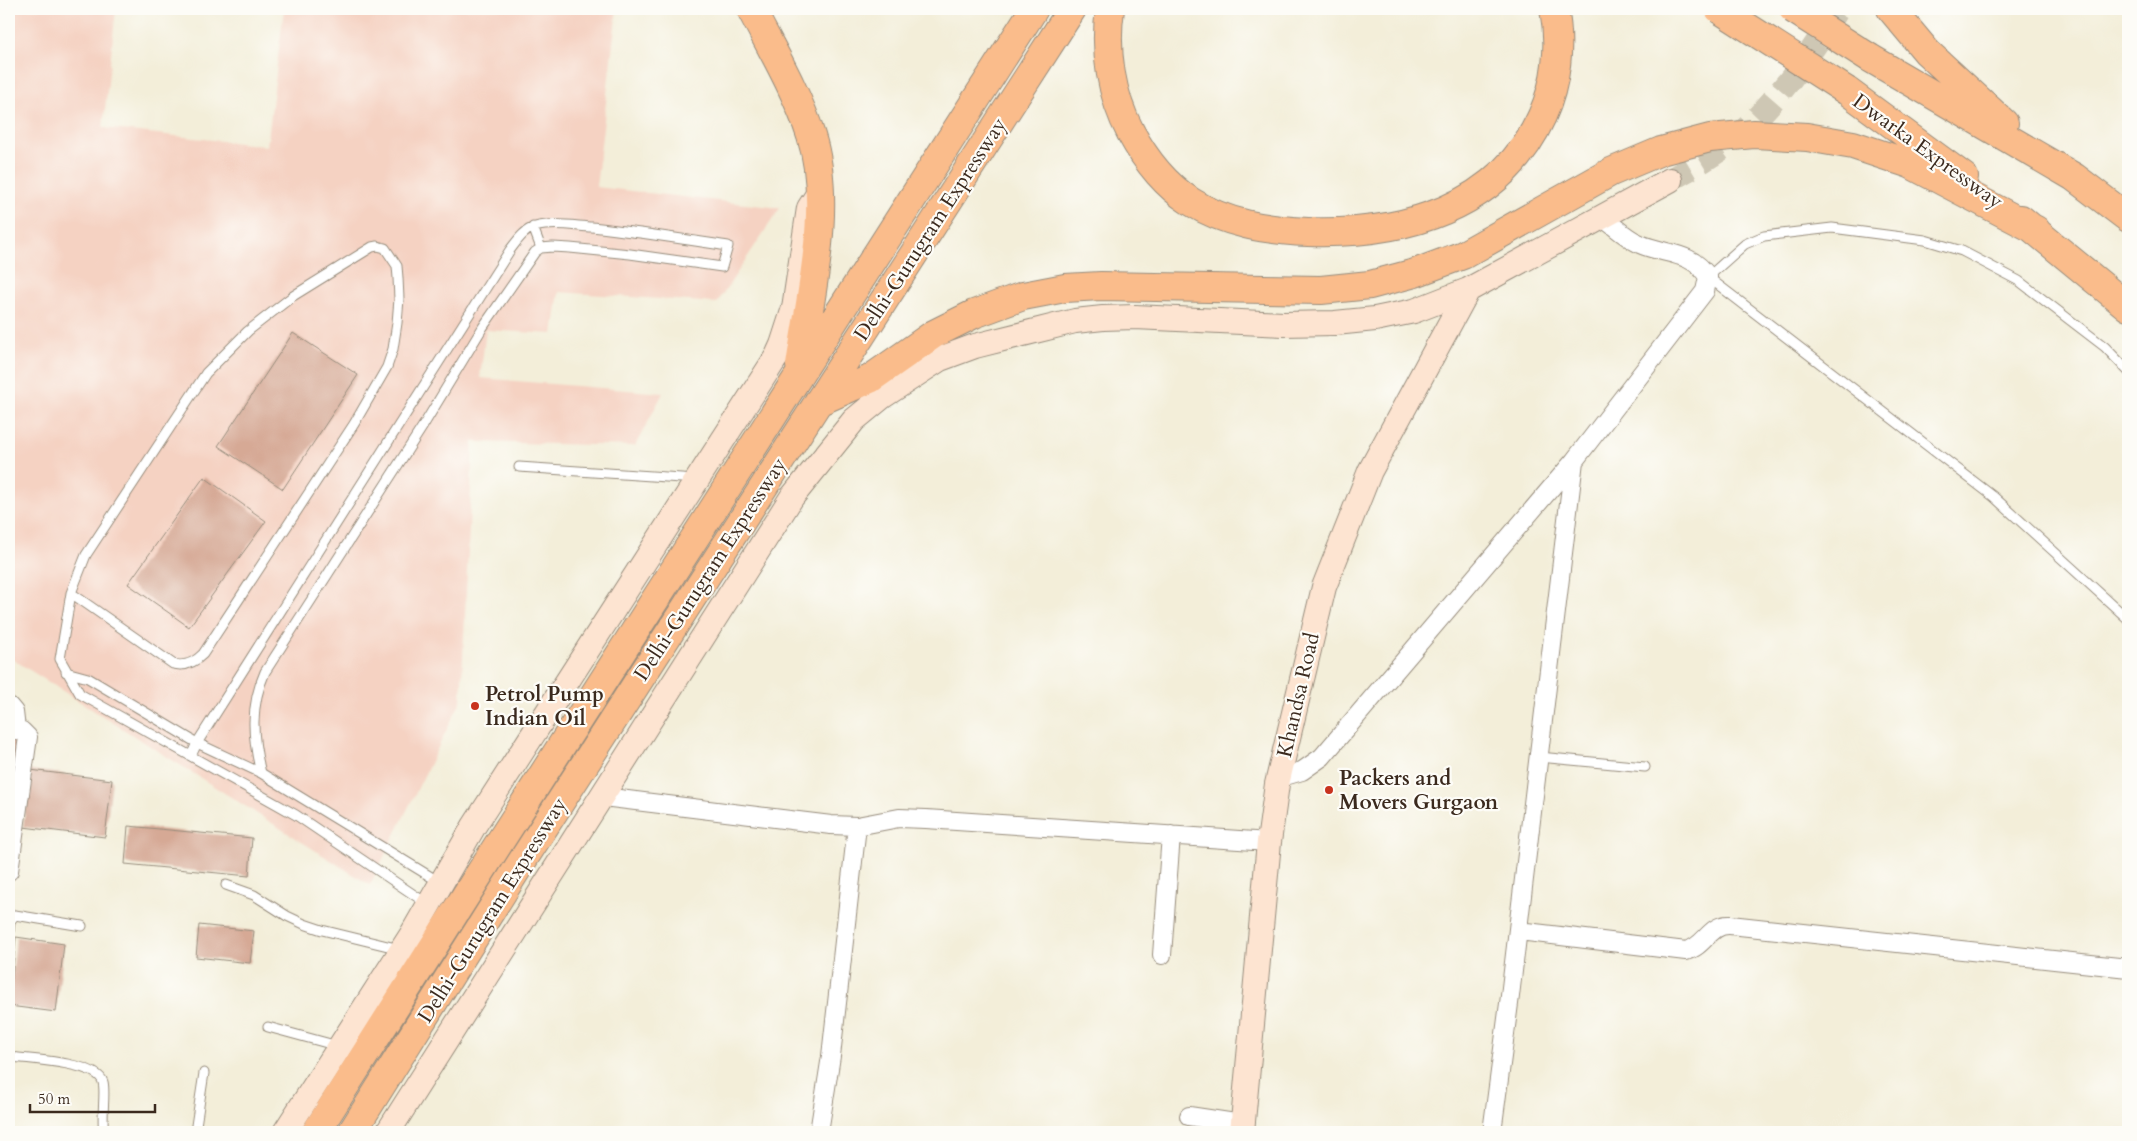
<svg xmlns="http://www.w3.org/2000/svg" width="2137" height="1141" font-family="Cardo,serif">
<rect width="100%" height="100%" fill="#fdfcf7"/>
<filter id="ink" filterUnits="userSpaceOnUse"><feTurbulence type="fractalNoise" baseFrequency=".02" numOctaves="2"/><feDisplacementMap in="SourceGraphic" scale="10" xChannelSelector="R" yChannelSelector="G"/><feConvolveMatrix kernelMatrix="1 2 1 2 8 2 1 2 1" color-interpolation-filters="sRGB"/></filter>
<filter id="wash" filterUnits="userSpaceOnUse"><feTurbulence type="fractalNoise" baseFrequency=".0096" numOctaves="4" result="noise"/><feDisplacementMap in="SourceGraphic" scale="20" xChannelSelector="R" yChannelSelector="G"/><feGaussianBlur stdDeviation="1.12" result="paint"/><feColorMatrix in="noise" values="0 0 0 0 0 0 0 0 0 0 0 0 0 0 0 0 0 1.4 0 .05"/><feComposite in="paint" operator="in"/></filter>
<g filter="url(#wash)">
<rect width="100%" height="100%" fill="#f3eed9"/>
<path fill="#f5d2c2" d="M 9,9 L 116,9 L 103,128 L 267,146 L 284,9 L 617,9 L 596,187 L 780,208 L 717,303 L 559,292 L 553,334 L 486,330 L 480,378 L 663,393 L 635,446 L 473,442 L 461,701 L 370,885 L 9,657 Z"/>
<g id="blocks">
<path fill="#d6a995" d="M 293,333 L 358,375 L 283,489 L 218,446 Z
M 204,477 L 266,521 L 189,627 L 128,584 Z
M 9,736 L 21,738 L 9,814 Z
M 30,770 L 112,780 L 105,837 L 23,827 Z
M 128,826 L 252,838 L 249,876 L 125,864 Z
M 199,925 L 254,931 L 250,963 L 196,957 Z
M 16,937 L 64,944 L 56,1012 L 9,1006 Z"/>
</g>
</g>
<g filter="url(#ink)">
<use href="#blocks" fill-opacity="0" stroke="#978c7c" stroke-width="1"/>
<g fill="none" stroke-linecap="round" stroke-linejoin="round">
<path stroke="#cec7b4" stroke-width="24" stroke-dasharray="24 12" stroke-linecap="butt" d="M 1670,180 C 1692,167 1717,154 1737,137 C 1778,100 1810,56 1838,9"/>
<defs>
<path id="lane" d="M 533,227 L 541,248
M 2128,371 L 2105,347 L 2019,281 L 1962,251 L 1925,240 L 1832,228 L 1764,236 L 1745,244 L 1708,277 L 1994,497 L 2128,619
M 519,467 L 696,479
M 71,593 L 173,664 C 185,667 194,663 203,654 L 354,424 L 387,367 L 393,349 L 397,323 L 399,299 L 398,278 L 397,266 L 385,248 L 377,246 L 372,247 L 293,296 L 248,331 L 206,373 L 86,555 L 71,593 L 60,659 L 80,694 L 296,815 L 429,905
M 66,672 L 88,678 L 197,743 L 261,773
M 191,756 L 197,743 L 510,250 C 517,241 524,230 535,227 C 553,222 574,226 592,227 C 638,232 682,239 728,246 L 722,267 L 630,254 L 570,248 L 553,247 L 541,248 L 535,252 L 483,327 L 423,426 L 265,672 C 250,706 252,737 261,773 L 441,883
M 1539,757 L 1645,767
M 226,885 L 254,895 L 287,916 L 304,924 L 322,930 L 400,949
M 9,933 L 10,921 L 15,915 L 82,926
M 268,1027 L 338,1046
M 9,1057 C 27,1059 97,1062 103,1082 C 106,1093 101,1117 104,1132
M 195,1132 L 204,1073"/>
<path id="street" d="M 9,706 L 14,712 L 16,729
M 9,729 L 22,731 L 28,737 L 9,871
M 1278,778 L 1302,771 L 1322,757 L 1574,461 L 1705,291 L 1708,277 C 1692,251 1665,255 1640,244 C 1626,238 1614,226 1602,217
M 603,797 L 831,825 L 857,826 L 899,818 L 926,819 L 1269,842
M 1518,931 L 1686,951 C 1705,947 1709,924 1730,925 L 2128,968
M 1162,955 L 1171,835
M 1189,1116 L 1242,1124
M 819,1132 L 831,1056 L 857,826
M 1492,1132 L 1510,996 L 1574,461"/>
<path id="secondary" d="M 285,1132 L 412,934 L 474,826 L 777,356 L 782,345 L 794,308 L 809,208 L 820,191
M 388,1132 L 792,497 L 854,420 L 882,397 L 940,359 L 975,346 L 1075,321 L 1103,318 L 1135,317 L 1283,324 L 1335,323 L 1375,319 L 1414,311 L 1468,290 L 1670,180
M 1242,1132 L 1269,842 L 1277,784 L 1324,587 L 1370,471 L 1468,290"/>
<path id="highway" d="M 751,9 C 772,50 797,92 811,136 C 833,204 810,296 800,366
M 1110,9 C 1104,51 1111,96 1131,133 C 1145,159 1164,184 1190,201 C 1226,224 1266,230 1308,232 C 1403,235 1500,209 1542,116 C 1557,83 1561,44 1554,9
M 1891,9 L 1927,52 L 2004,123
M 1870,58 L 2074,177 L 2128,218
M 1847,91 L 1964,177
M 2021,219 L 2128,307
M 818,402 L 870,379 L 934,334 L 974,314 L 1023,296 L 1065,288 L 1101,286 L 1321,290 L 1370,285 L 1415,273 L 1463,255 L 1611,172 L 1661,151 L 1710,138 L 1754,134 L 1807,137 L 1853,145 L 1910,164 L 2036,230
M 316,1132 L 499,843 L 1034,9
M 352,1132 L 519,866 L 1072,9"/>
</defs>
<use href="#lane" stroke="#978c7c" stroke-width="11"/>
<use href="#street" stroke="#978c7c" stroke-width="20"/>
<use href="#secondary" stroke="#978c7c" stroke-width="26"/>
<use href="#highway" stroke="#978c7c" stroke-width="30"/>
<use href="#lane" stroke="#fff" stroke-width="9"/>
<use href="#street" stroke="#fff" stroke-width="18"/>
<use href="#secondary" stroke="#fde4d1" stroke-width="24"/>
<use href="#highway" stroke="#fabc8b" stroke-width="28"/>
<defs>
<path id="highway-bridge" d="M 1719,9 L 1847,91
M 1793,9 L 1870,58"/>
</defs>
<use href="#highway-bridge" stroke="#978c7c" stroke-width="30" stroke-linecap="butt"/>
<use href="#highway-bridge" stroke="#fabc8b" stroke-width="28"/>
</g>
</g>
<g fill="#c8321e" stroke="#fdfcf7" stroke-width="2">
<circle cx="475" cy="706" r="5"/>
<circle cx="1329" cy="790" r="5"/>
</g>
<g text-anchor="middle" stroke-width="4.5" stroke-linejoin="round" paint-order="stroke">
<g font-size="21" fill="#3b2a1e" stroke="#fdfcf7">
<text transform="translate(1928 151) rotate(36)" y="7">Dwarka Expressway</text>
<text transform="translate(930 229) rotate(-57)" y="7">Delhi-Gurugram Expressway</text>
<text transform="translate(710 569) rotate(-57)" y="7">Delhi-Gurugram Expressway</text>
<text transform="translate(1298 695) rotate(-77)" y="7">Khandsa Road</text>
<text transform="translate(492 910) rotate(-58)" y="7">Delhi-Gurugram Expressway</text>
</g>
<g font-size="21" font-weight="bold" fill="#3b2a1e" stroke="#fdfcf7" text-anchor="start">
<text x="485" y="701">Petrol Pump<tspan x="485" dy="24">Indian Oil</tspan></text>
<text x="1339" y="785">Packers and<tspan x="1339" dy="24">Movers Gurgaon</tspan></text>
</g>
</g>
<rect width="2137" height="1141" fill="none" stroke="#fdfcf7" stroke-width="30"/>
<path d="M30 1104v8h125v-8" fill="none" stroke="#3b2a1e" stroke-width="2.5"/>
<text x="38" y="1104" font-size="15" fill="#3b2a1e" stroke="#fdfcf7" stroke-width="4" paint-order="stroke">50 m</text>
</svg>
